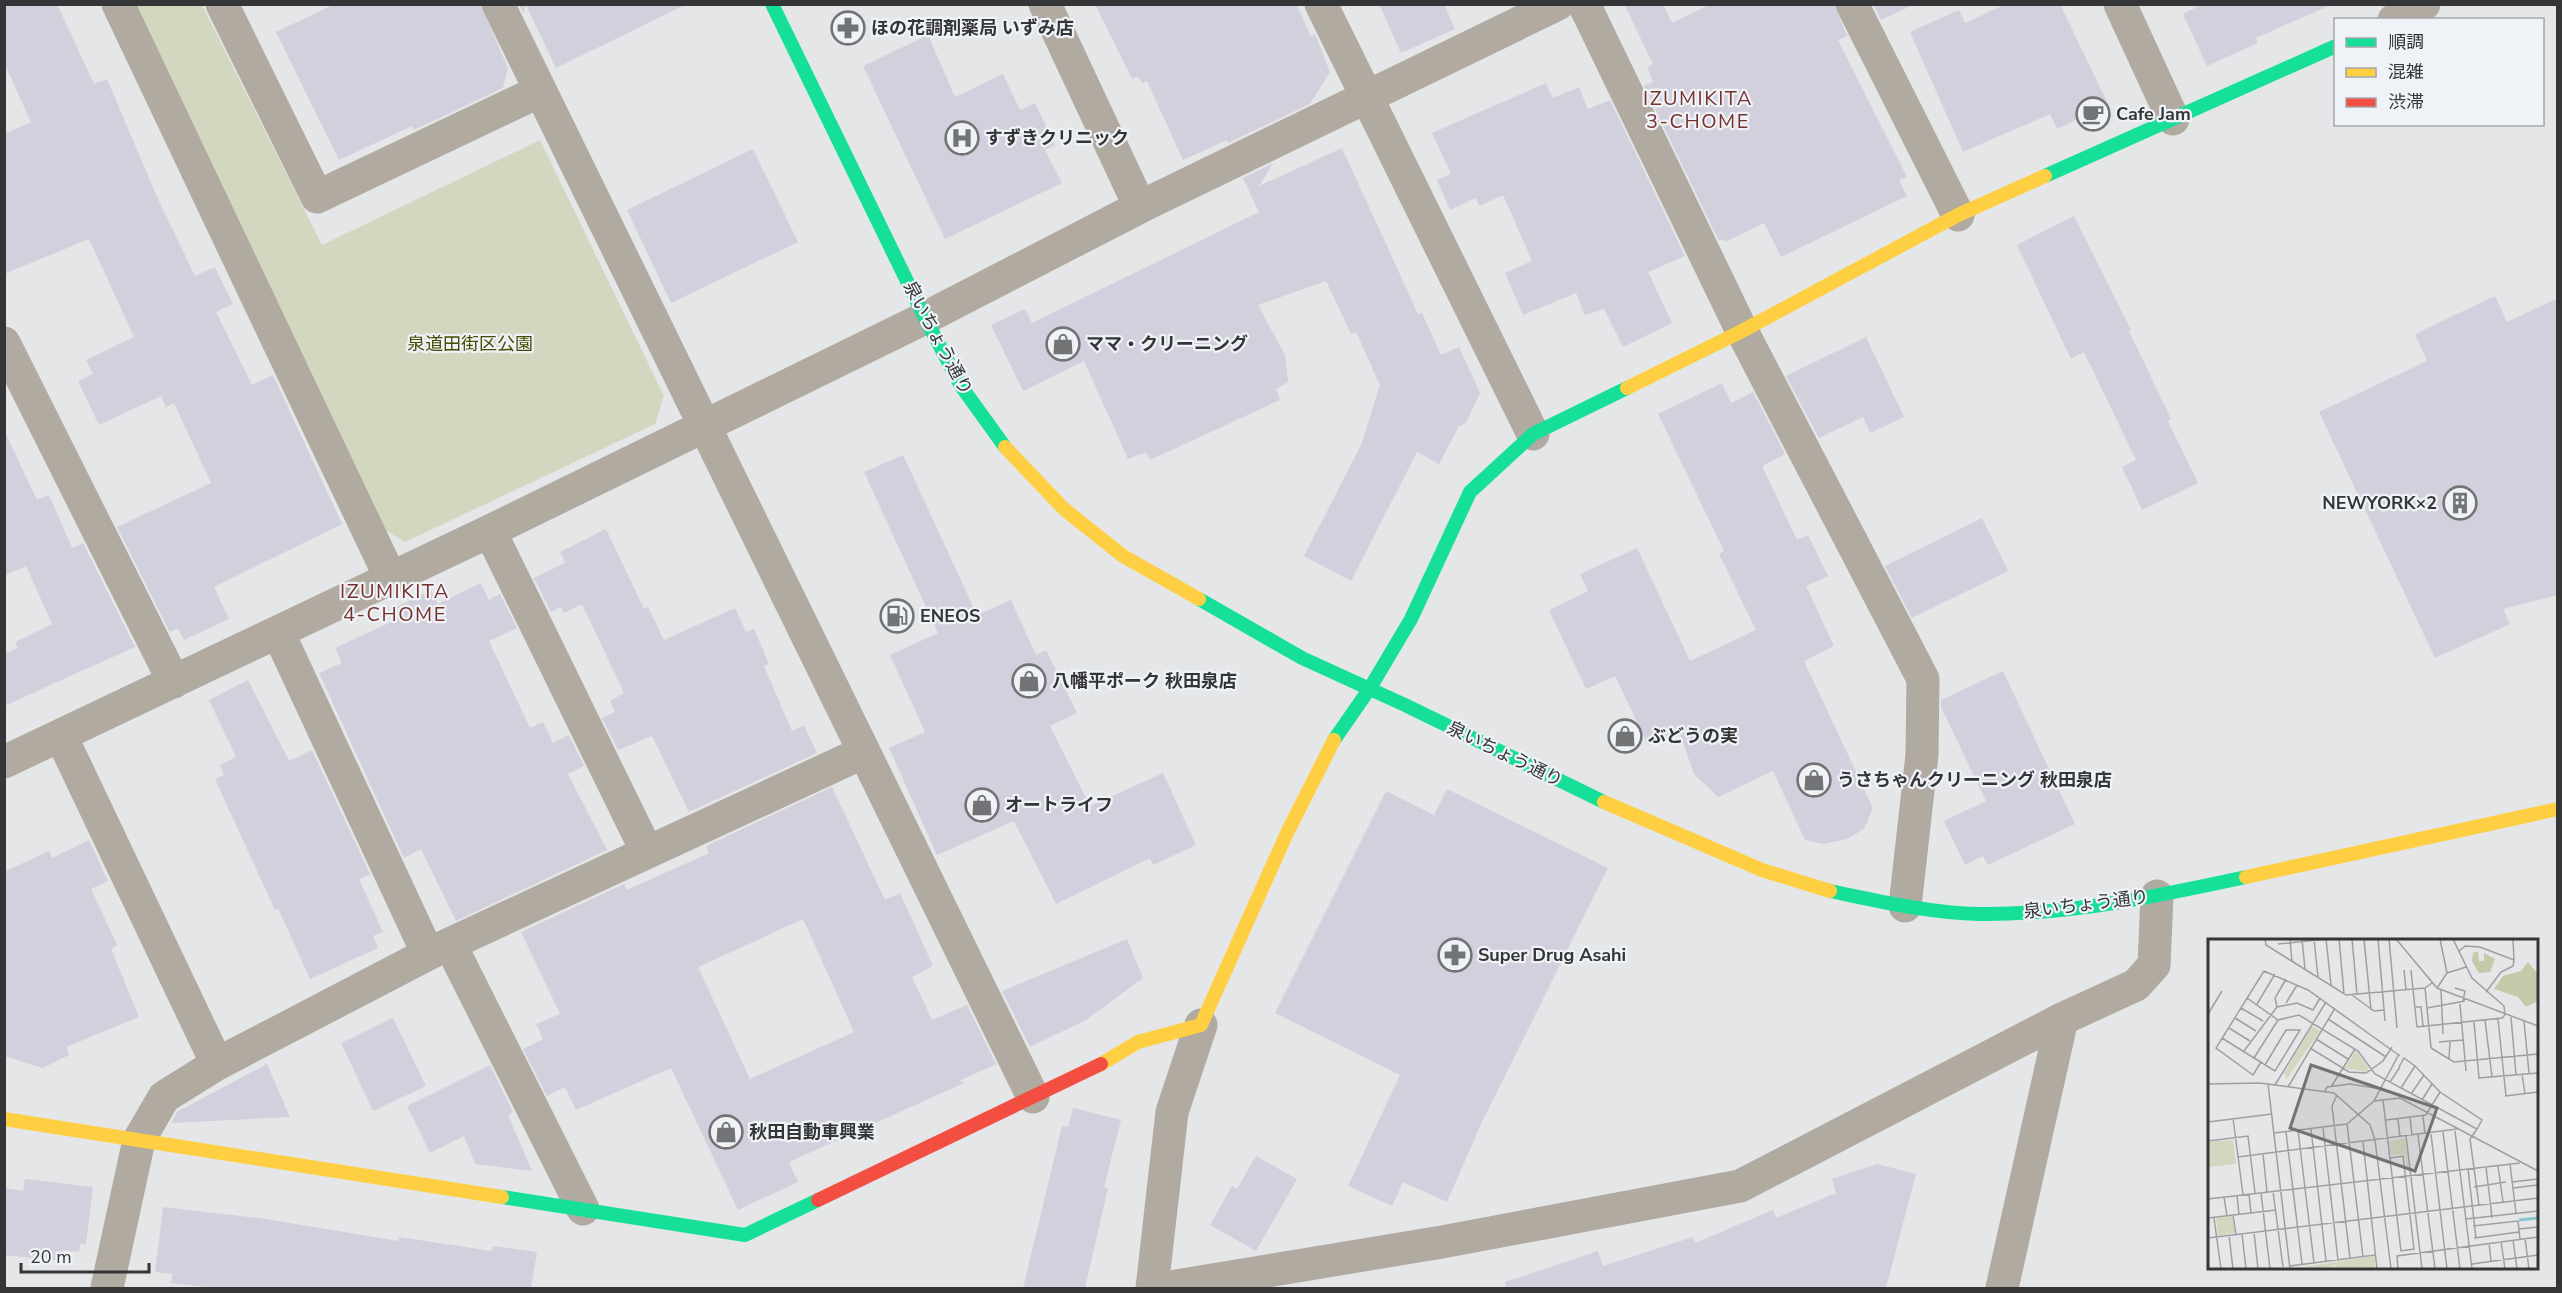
<svg xmlns="http://www.w3.org/2000/svg" width="2562" height="1293" font-family="'Nunito Sans','Noto Sans JP',sans-serif">
<rect width="100%" height="100%" fill="#e4e6e8"/>
<path fill="#d4d7c0" d="M 132,5 L 202,5 L 322,245 L 540,140 L 664,396 L 655,424 L 405,542 L 385,530 Z"/>
<path fill="#d2d0dc" fill-rule="evenodd" d="M 4,4 L 57,4 L 94,84 L 107,79 L 158,199 L 195,276 L 215,267 L 233,304 L 216,312 L 252,385 L 273,375 L 342,524 L 214,587 L 229,619 L 184,640 L 178,628 L 170,632 L 117,527 L 211,483 L 174,403 L 166,407 L 161,396 L 99,425 L 78,381 L 93,374 L 86,360 L 134,337 L 89,239 L 4,274 L 4,134 L 31,122 L 4,63 Z
M 335,4 L 480,4 L 508,68 L 503,88 L 414,130 L 412,126 L 339,160 L 276,32 Z
M 519,4 L 687,4 L 556,68 L 526,5 L 523,13 Z
M 1095,4 L 1296,4 L 1311,36 L 1315,34 L 1330,72 L 1310,104 L 1228,143 L 1227,140 L 1183,160 L 1147,81 L 1142,83 L 1138,76 L 1132,79 Z
M 1379,4 L 1444,4 L 1455,29 L 1401,53 Z
M 1624,4 L 1663,4 L 1672,23 L 1711,4 L 1834,4 L 1847,36 L 1838,40 L 1907,177 L 1899,180 L 1907,196 L 1781,257 L 1764,223 L 1725,242 L 1724,239 L 1719,241 L 1644,86 L 1653,82 L 1647,67 L 1653,64 Z
M 1873,4 L 1915,4 L 1881,20 Z
M 2006,4 L 2060,4 L 2108,104 L 2057,129 L 2050,114 L 1963,152 L 1910,32 L 1959,10 L 1965,23 Z
M 2203,4 L 2333,4 L 2256,38 L 2258,43 L 2207,66 L 2183,14 Z
M 928,35 L 955,97 L 1003,74 L 1020,110 L 1035,103 L 1055,145 L 1045,150 L 1062,183 L 945,239 L 863,66 Z
M 1546,83 L 1553,98 L 1579,87 L 1588,109 L 1610,100 L 1685,256 L 1648,272 L 1672,323 L 1623,347 L 1604,309 L 1585,315 L 1576,293 L 1523,315 L 1505,273 L 1532,261 L 1503,195 L 1479,206 L 1476,198 L 1450,210 L 1437,180 L 1451,174 L 1432,133 Z
M 1342,148 L 1418,314 L 1422,313 L 1441,355 L 1459,347 L 1480,393 L 1466,423 L 1459,426 L 1439,464 L 1417,452 L 1351,581 L 1304,556 L 1361,445 L 1380,385 L 1356,332 L 1351,334 L 1326,281 L 1258,305 L 1285,355 L 1288,382 L 1276,389 L 1280,400 L 1150,460 L 1146,452 L 1128,459 L 1084,361 L 1023,391 L 991,325 L 1025,309 L 1032,323 L 1259,212 L 1243,178 L 1273,163 L 1259,186 Z
M 753,149 L 798,242 L 671,303 L 627,210 Z
M 2074,216 L 2131,330 L 2129,331 L 2171,419 L 2168,421 L 2198,483 L 2142,510 L 2122,467 L 2136,460 L 2084,352 L 2071,359 L 2017,245 Z
M 2495,296 L 2507,322 L 2558,298 L 2558,595 L 2503,609 L 2510,624 L 2435,658 L 2319,412 L 2427,361 L 2415,334 Z
M 1866,337 L 1904,417 L 1870,433 L 1863,417 L 1819,438 L 1786,376 Z
M 1722,383 L 1731,403 L 1753,392 L 1785,454 L 1762,466 L 1797,540 L 1808,535 L 1828,576 L 1806,586 L 1834,646 L 1804,661 L 1873,808 L 1864,829 L 1847,839 L 1823,844 L 1805,840 L 1773,771 L 1718,797 L 1694,774 L 1679,731 L 1648,745 L 1615,676 L 1586,689 L 1549,610 L 1588,591 L 1580,574 L 1637,548 L 1690,661 L 1756,630 L 1719,554 L 1724,551 L 1658,414 Z
M 4,430 L 37,500 L 49,495 L 72,548 L 83,543 L 135,647 L 4,706 L 4,654 L 18,648 L 15,642 L 52,624 L 26,566 L 4,576 Z
M 903,455 L 977,615 L 1011,600 L 1036,655 L 1046,650 L 1077,713 L 1050,726 L 1090,806 L 1163,773 L 1196,845 L 1153,865 L 1150,858 L 1056,904 L 1014,821 L 937,855 L 889,748 L 925,732 L 890,655 L 938,633 L 864,472 Z
M 1982,518 L 2008,571 L 1912,618 L 1885,566 Z
M 606,529 L 644,609 L 648,607 L 664,640 L 735,608 L 746,632 L 754,629 L 769,664 L 764,666 L 792,731 L 804,725 L 817,753 L 689,812 L 652,736 L 618,750 L 602,718 L 615,712 L 610,701 L 624,693 L 582,604 L 564,613 L 561,607 L 551,612 L 534,578 L 565,563 L 560,552 Z
M 481,583 L 489,600 L 500,594 L 517,628 L 489,641 L 530,728 L 543,722 L 553,743 L 569,735 L 584,766 L 568,774 L 607,850 L 456,921 L 421,849 L 404,858 L 319,673 L 342,663 L 335,648 L 393,621 L 388,611 L 431,590 L 438,604 Z
M 2003,671 L 2075,824 L 1988,865 L 1983,856 L 1965,865 L 1944,821 L 1986,801 L 1941,707 L 1941,700 Z
M 248,680 L 289,761 L 312,750 L 370,874 L 359,879 L 383,932 L 373,936 L 378,948 L 310,979 L 278,908 L 275,910 L 215,779 L 224,775 L 220,765 L 236,757 L 209,700 Z
M 832,787 L 885,900 L 900,893 L 933,966 L 912,977 L 932,1020 L 967,1005 L 996,1064 L 959,1081 L 964,1083 L 789,1162 L 798,1182 L 738,1210 L 671,1068 L 576,1110 L 565,1087 L 547,1096 L 523,1049 L 543,1039 L 536,1024 L 560,1014 L 521,932 L 624,884 L 627,890 L 709,853 L 706,846 ZM 801,920 L 804,921 L 854,1032 L 750,1079 L 698,967 Z
M 1447,789 L 1608,868 L 1481,1124 L 1447,1202 L 1403,1182 L 1392,1206 L 1348,1186 L 1400,1075 L 1275,1013 L 1386,791 L 1434,815 Z
M 89,840 L 108,881 L 91,889 L 117,945 L 111,949 L 139,1017 L 66,1047 L 69,1055 L 43,1068 L 4,1056 L 4,872 L 49,851 L 52,858 Z
M 1127,939 L 1143,978 L 1086,1020 L 1030,1047 L 1002,991 Z
M 393,1018 L 426,1086 L 373,1111 L 341,1043 Z
M 267,1064 L 290,1117 L 171,1123 L 177,1112 Z
M 490,1065 L 513,1112 L 508,1115 L 532,1171 L 475,1164 L 464,1136 L 430,1153 L 407,1106 Z
M 1073,1108 L 1121,1120 L 1104,1187 L 1108,1188 L 1085,1288 L 1023,1288 L 1062,1126 L 1068,1127 Z
M 1256,1156 L 1297,1179 L 1256,1251 L 1210,1225 L 1232,1186 L 1237,1189 Z
M 1877,1164 L 1916,1174 L 1886,1288 L 1506,1288 L 1505,1282 L 1598,1251 L 1603,1266 L 1693,1237 L 1695,1243 L 1773,1210 L 1776,1218 L 1836,1193 L 1832,1179 Z
M 25,1179 L 93,1187 L 86,1244 L 80,1244 L 79,1252 L 63,1250 L 62,1261 L 4,1255 L 4,1188 L 23,1191 Z
M 163,1207 L 259,1218 L 399,1241 L 399,1237 L 492,1251 L 493,1246 L 537,1252 L 531,1288 L 216,1288 L 171,1283 L 173,1274 L 155,1272 Z"/>
<g fill="none" stroke-linecap="round" stroke-linejoin="round">
<path stroke="#b0aaa1" stroke-width="33" d="M 118,4 L 391,579
M 222,4 L 317,197 L 540,91
M 498,4 L 1033,1097
M 1045,4 L 1140,207
M 1321,4 L 1533,434
M 1584,4 L 1742,331 L 1923,679 L 1922,755 L 1905,906
M 1852,4 L 1958,215
M 2120,4 L 2173,119
M 2394,20 L 2424,4
M 4,343 L 174,682
M 490,531 L 647,852
M 278,632 L 428,954
M 61,736 L 217,1064
M 4,762 L 490,531 L 925,318 L 1140,207 L 1558,4
M 450,944 L 583,1209
M 107,1288 L 139,1140 L 164,1097 L 217,1064 L 428,954 L 864,752
M 1152,1288 L 1172,1112 L 1201,1025
M 1164,1288 L 1442,1242 L 1740,1186 L 2062,1019 L 2136,985 L 2154,965 L 2157,896
M 2002,1288 L 2062,1019"/>
<path stroke="#16e098" stroke-width="14" d="M 772,4 L 925,318 L 961,386 L 1005,447
M 2045,176 L 2336,46
M 1199,599 L 1302,658 L 1405,705 L 1604,802
M 1334,740 L 1370,688 L 1411,619 L 1470,492 L 1533,434 L 1627,388
M 1830,891 C 1879,901 1929,913 1979,914 C 2070,915 2158,896 2246,877
M 502,1197 L 745,1235 L 818,1200"/>
<path stroke="#ffcf43" stroke-width="14" d="M 1627,388 L 1742,331 L 1958,215 L 2045,176
M 1005,447 L 1064,509 L 1123,556 L 1199,599
M 1604,802 L 1762,870 L 1830,891
M 2246,877 L 2558,809
M 1101,1064 L 1138,1042 L 1201,1025 L 1287,833 L 1334,740
M 4,1119 L 502,1197"/>
<path stroke="#f24e42" stroke-width="14" d="M 818,1200 L 1101,1064"/>
</g>
<defs>
<symbol id="pharmacy-ring" viewBox="-11 -11 22 22"><circle r="9.5" fill="#eff2f7" stroke="#727375" stroke-width="1.5"/><path d="M-2-6h4v4h4v4h-4v4h-4v-4h-4v-4h4Z" fill="#727375"/></symbol>
<symbol id="cafe-ring" viewBox="-11 -11 22 22"><circle r="9.5" fill="#eff2f7" stroke="#727375" stroke-width="1.5"/><path d="M-5.5-4.5H6V0H3Q3 3.5 0 3.5H-2.5Q-5.5 3.5-5.5 0ZM3-3.2v2h1.7v-2ZM-6 4.5H4V6H-6Z" fill="#727375"/></symbol>
<symbol id="hospital-ring" viewBox="-11 -11 22 22"><circle r="9.5" fill="#eff2f7" stroke="#727375" stroke-width="1.5"/><path d="M-5-5h3v3.5h4V-5h3V5h-3V1.5h-4V5h-3Z" fill="#727375"/></symbol>
<symbol id="shop-ring" viewBox="-11 -11 22 22"><circle r="9.5" fill="#eff2f7" stroke="#727375" stroke-width="1.5"/><path d="M-5-2.5h2.3a2.7 3.5 0 0 1 5.4 0H5L5.5 6h-11ZM-1.5-2.5h3a1.5 2.3 0 0 0-3 0Z" fill="#727375"/></symbol>
<symbol id="building-ring" viewBox="-11 -11 22 22"><circle r="9.5" fill="#eff2f7" stroke="#727375" stroke-width="1.5"/><path d="M-4-6H4V6H1V3H-1V6H-4ZM-2.5-4.3h1.7v1.8h-1.7ZM.8-4.3h1.7v1.8H.8ZM-2.5-1h1.7V.8h-1.7ZM.8-1h1.7V.8H.8Z" fill="#727375"/></symbol>
<symbol id="fuel-ring" viewBox="-11 -11 22 22"><circle r="9.5" fill="#eff2f7" stroke="#727375" stroke-width="1.5"/><path d="M-5.5-6h7V0h2V4h1.3V-2.5L3-4.5l.8-.8L6-3V5H2.5V1h-1V6h-7ZM-4.2-4.7v3.2H.2V-4.7Z" fill="#727375"/></symbol>
</defs>
<g fill-rule="evenodd">
<use href="#pharmacy-ring" x="829" y="9" width="38" height="38"/>
<use href="#cafe-ring" x="2074" y="95" width="38" height="38"/>
<use href="#hospital-ring" x="943" y="119" width="38" height="38"/>
<use href="#shop-ring" x="1044" y="325" width="38" height="38"/>
<use href="#building-ring" x="2441" y="484" width="38" height="38"/>
<use href="#fuel-ring" x="878" y="597" width="38" height="38"/>
<use href="#shop-ring" x="1010" y="662" width="38" height="38"/>
<use href="#shop-ring" x="1606" y="717" width="38" height="38"/>
<use href="#shop-ring" x="1795" y="761" width="38" height="38"/>
<use href="#shop-ring" x="963" y="786" width="38" height="38"/>
<use href="#pharmacy-ring" x="1436" y="936" width="38" height="38"/>
<use href="#shop-ring" x="707" y="1113" width="38" height="38"/>
</g>
<g text-anchor="middle" stroke-width="4.5" stroke-linejoin="round" paint-order="stroke">
<g font-size="18" font-weight="bold" fill="#343537" stroke="#eff2f7" text-anchor="start">
<text x="871" y="34">ほの花調剤薬局 いずみ店</text>
<text x="2116" y="120">Cafe Jam</text>
<text x="985" y="144">すずきクリニック</text>
<text x="1086" y="350">ママ・クリーニング</text>
<text x="2437" y="509" text-anchor="end">NEWYORK×2</text>
<text x="920" y="622">ENEOS</text>
<text x="1052" y="687">八幡平ポーク 秋田泉店</text>
<text x="1648" y="742">ぶどうの実</text>
<text x="1837" y="786">うさちゃんクリーニング 秋田泉店</text>
<text x="1005" y="811">オートライフ</text>
<text x="1478" y="961">Super Drug Asahi</text>
<text x="749" y="1138">秋田自動車興業</text>
</g>
<g font-size="18" fill="#343537" stroke="#eff2f7">
<text transform="translate(938 338) rotate(62)" y="6">泉いちょう通り</text>
<text transform="translate(1505 754) rotate(26)" y="6">泉いちょう通り</text>
<text transform="translate(2086 904) rotate(-7)" y="6">泉いちょう通り</text>
</g>
<g font-size="18" fill="#484a02" stroke="#eff2f7">
<text x="470" y="350">泉道田街区公園</text>
</g>
<g font-size="20" letter-spacing="1.5" fill="#77312c" stroke="#eff2f7">
<text x="1698" y="105">IZUMIKITA<tspan x="1698" dy="23">3-CHOME</tspan></text>
<text x="395" y="598">IZUMIKITA<tspan x="395" dy="23">4-CHOME</tspan></text>
</g>
</g>
<g transform="translate(2208 939)">
<rect width="330" height="330" fill="#e4e6e8"/>
<path d="M 104,87 L 112,92 L 79,140 L 76,134 ZM 148,112 L 161,129 L 158,133 L 137,129 ZM 197,199 L 201,235 L 196,215 L 183,216 L 181,202 ZM 25,201 L 28,225 L 0,228 L 0,203 ZM 24,277 L 27,294 L 10,297 L 8,279 ZM 167,317 L 167,330 L 127,330 L 126,325 L 124,330 L 82,330 Z" fill="#d4d7c0"/>
<path d="M 270,12 L 271,22 L 276,22 L 276,14 L 287,20 L 282,33 L 271,34 L 264,22 L 265,14 ZM 320,23 L 330,35 L 330,62 L 318,68 L 310,58 L 286,50 L 295,37 L 313,32 Z" fill="#c5c8a9"/>
<path fill="none" stroke="#8dc3cb" stroke-width="3" d="M 311,281 L 330,279"/>
<path fill="none" stroke="#9e9fa1" stroke-width="1.5" d="M 57,0 L 58,6 L 138,56 L 217,49 L 224,44M 82,0 L 84,23M 94,0 L 97,30M 106,0 L 110,38M 118,0 L 123,46M 131,0 L 136,55M 144,0 L 149,55M 156,0 L 163,71M 170,0 L 177,82M 181,0 L 189,89M 188,0 L 229,49 L 330,87M 232,0 L 239,34 L 258,28M 305,0 L 306,21M 70,5 L 119,0M 250,13 L 257,7 L 272,8 L 306,21 L 305,27 L 293,33 L 278,53M 196,31 L 198,51M 203,31 L 209,88M 217,49 L 223,109M 229,49 L 239,34M 247,49 L 257,52 L 255,62M 233,51 L 235,95M 144,56 L 166,72 L 176,71M 39,59 L 70,81M 78,64 L 89,46M 49,65 L 67,35M 252,65 L 258,132M 69,68 L 67,59 L 78,40M 208,68 L 213,68 L 215,87M 33,69 L 55,82M 219,69 L 257,62M 0,75 L 14,52M 303,78 L 308,136M 27,79 L 48,92M 120,80 L 178,118M 290,80 L 298,157M 277,81 L 284,138M 316,82 L 321,134M 266,83 L 271,139M 209,88 L 294,79 L 297,76 L 296,67 L 264,39 L 245,0M 21,89 L 42,102M 14,99 L 46,119 L 53,123 L 57,126 L 67,132 L 92,91 L 78,91 L 57,126M 108,100 L 140,120M 231,103 L 255,101M 102,109 L 141,133 L 158,134 L 175,122 L 184,108M 223,109 L 246,123 L 330,115M 36,112 L 69,68 L 89,64 L 105,71 L 112,59M 46,119 L 70,81 L 91,76 L 150,112 L 167,135 L 269,190 L 262,200 L 271,266M 241,121 L 242,102M 53,123 L 45,136 L 8,109 L 56,32 L 100,51 L 192,117M 191,128 L 196,119 L 207,127 L 232,153 L 274,181 L 269,190M 314,135 L 317,155M 270,139 L 330,134M 182,143 L 192,128M 52,144 L 126,154 L 162,186 L 167,201 L 183,330M 0,145 L 52,144M 60,145 L 82,330M 67,146 L 118,63M 80,148 L 127,69M 123,148 L 147,110M 193,149 L 207,127M 117,152 L 119,148 L 142,145 L 173,150M 203,155 L 216,136M 129,156 L 124,167 L 142,319M 297,157 L 330,153M 175,161 L 193,312 L 206,310 L 195,217 L 182,219M 214,161 L 224,145M 166,162 L 191,115M 215,177 L 217,195M 202,178 L 204,197M 25,179 L 35,256M 190,180 L 192,198M 178,181 L 218,176 L 232,153M 0,183 L 64,175M 139,185 L 155,318M 115,189 L 130,321M 103,190 L 118,322M 90,191 L 106,324M 247,192 L 264,330M 78,193 L 94,325M 235,193 L 252,330M 66,194 L 139,185 L 166,162 L 192,159 L 330,232M 223,195 L 239,330M 210,196 L 227,330M 198,197 L 214,330M 0,202 L 40,197 L 47,254M 155,203 L 169,330M 55,215 L 59,253M 30,218 L 249,190M 302,225 L 308,274M 290,227 L 295,263M 278,228 L 284,279M 260,230 L 268,299M 304,243 L 330,240M 266,248 L 298,243M 305,249 L 330,246M 65,252 L 75,328M 53,254 L 62,330M 41,255 L 43,274M 29,257 L 31,276M 16,258 L 19,277M 0,260 L 312,224M 25,276 L 28,296M 0,279 L 68,271M 6,279 L 13,330M 258,280 L 330,272M 265,287 L 310,282 L 312,300M 311,290 L 330,288M 46,293 L 50,330M 34,295 L 38,330M 21,296 L 25,330M 0,299 L 330,259M 266,299 L 311,293M 317,299 L 321,330M 305,301 L 309,330M 293,302 L 297,330M 281,304 L 283,322M 264,325 L 330,316M 82,327 L 167,316M 190,330 L 189,317 L 330,298"/>
<path fill="#727375" fill-opacity="0.15" stroke="#727375" stroke-width="3" d="M 103,126 L 229,169 L 207,232 L 82,189 Z"/>
<rect width="330" height="330" fill="none" stroke="#343537" stroke-width="3"/>
</g>
<rect width="2562" height="1293" fill="none" stroke="#343537" stroke-width="12"/>
<rect x="2334" y="18" width="210" height="108" fill="#eff2f7" stroke="#a4a6aa" stroke-width="1.5"/>
<rect x="2346" y="38" width="30" height="9" fill="#16e098" stroke="#a4a6aa" stroke-width="1.5"/>
<text x="2388" y="48" font-size="18" fill="#343537">順調</text>
<rect x="2346" y="68" width="30" height="9" fill="#ffcf43" stroke="#a4a6aa" stroke-width="1.5"/>
<text x="2388" y="78" font-size="18" fill="#343537">混雑</text>
<rect x="2346" y="98" width="30" height="9" fill="#f24e42" stroke="#a4a6aa" stroke-width="1.5"/>
<text x="2388" y="108" font-size="18" fill="#343537">渋滞</text>
<path d="M21 1263v9h128v-9" fill="none" stroke="#343537" stroke-width="3"/>
<text x="30" y="1263" font-size="18" fill="#343537" stroke="#eff2f7" stroke-width="4.5" paint-order="stroke">20 m</text>
</svg>
